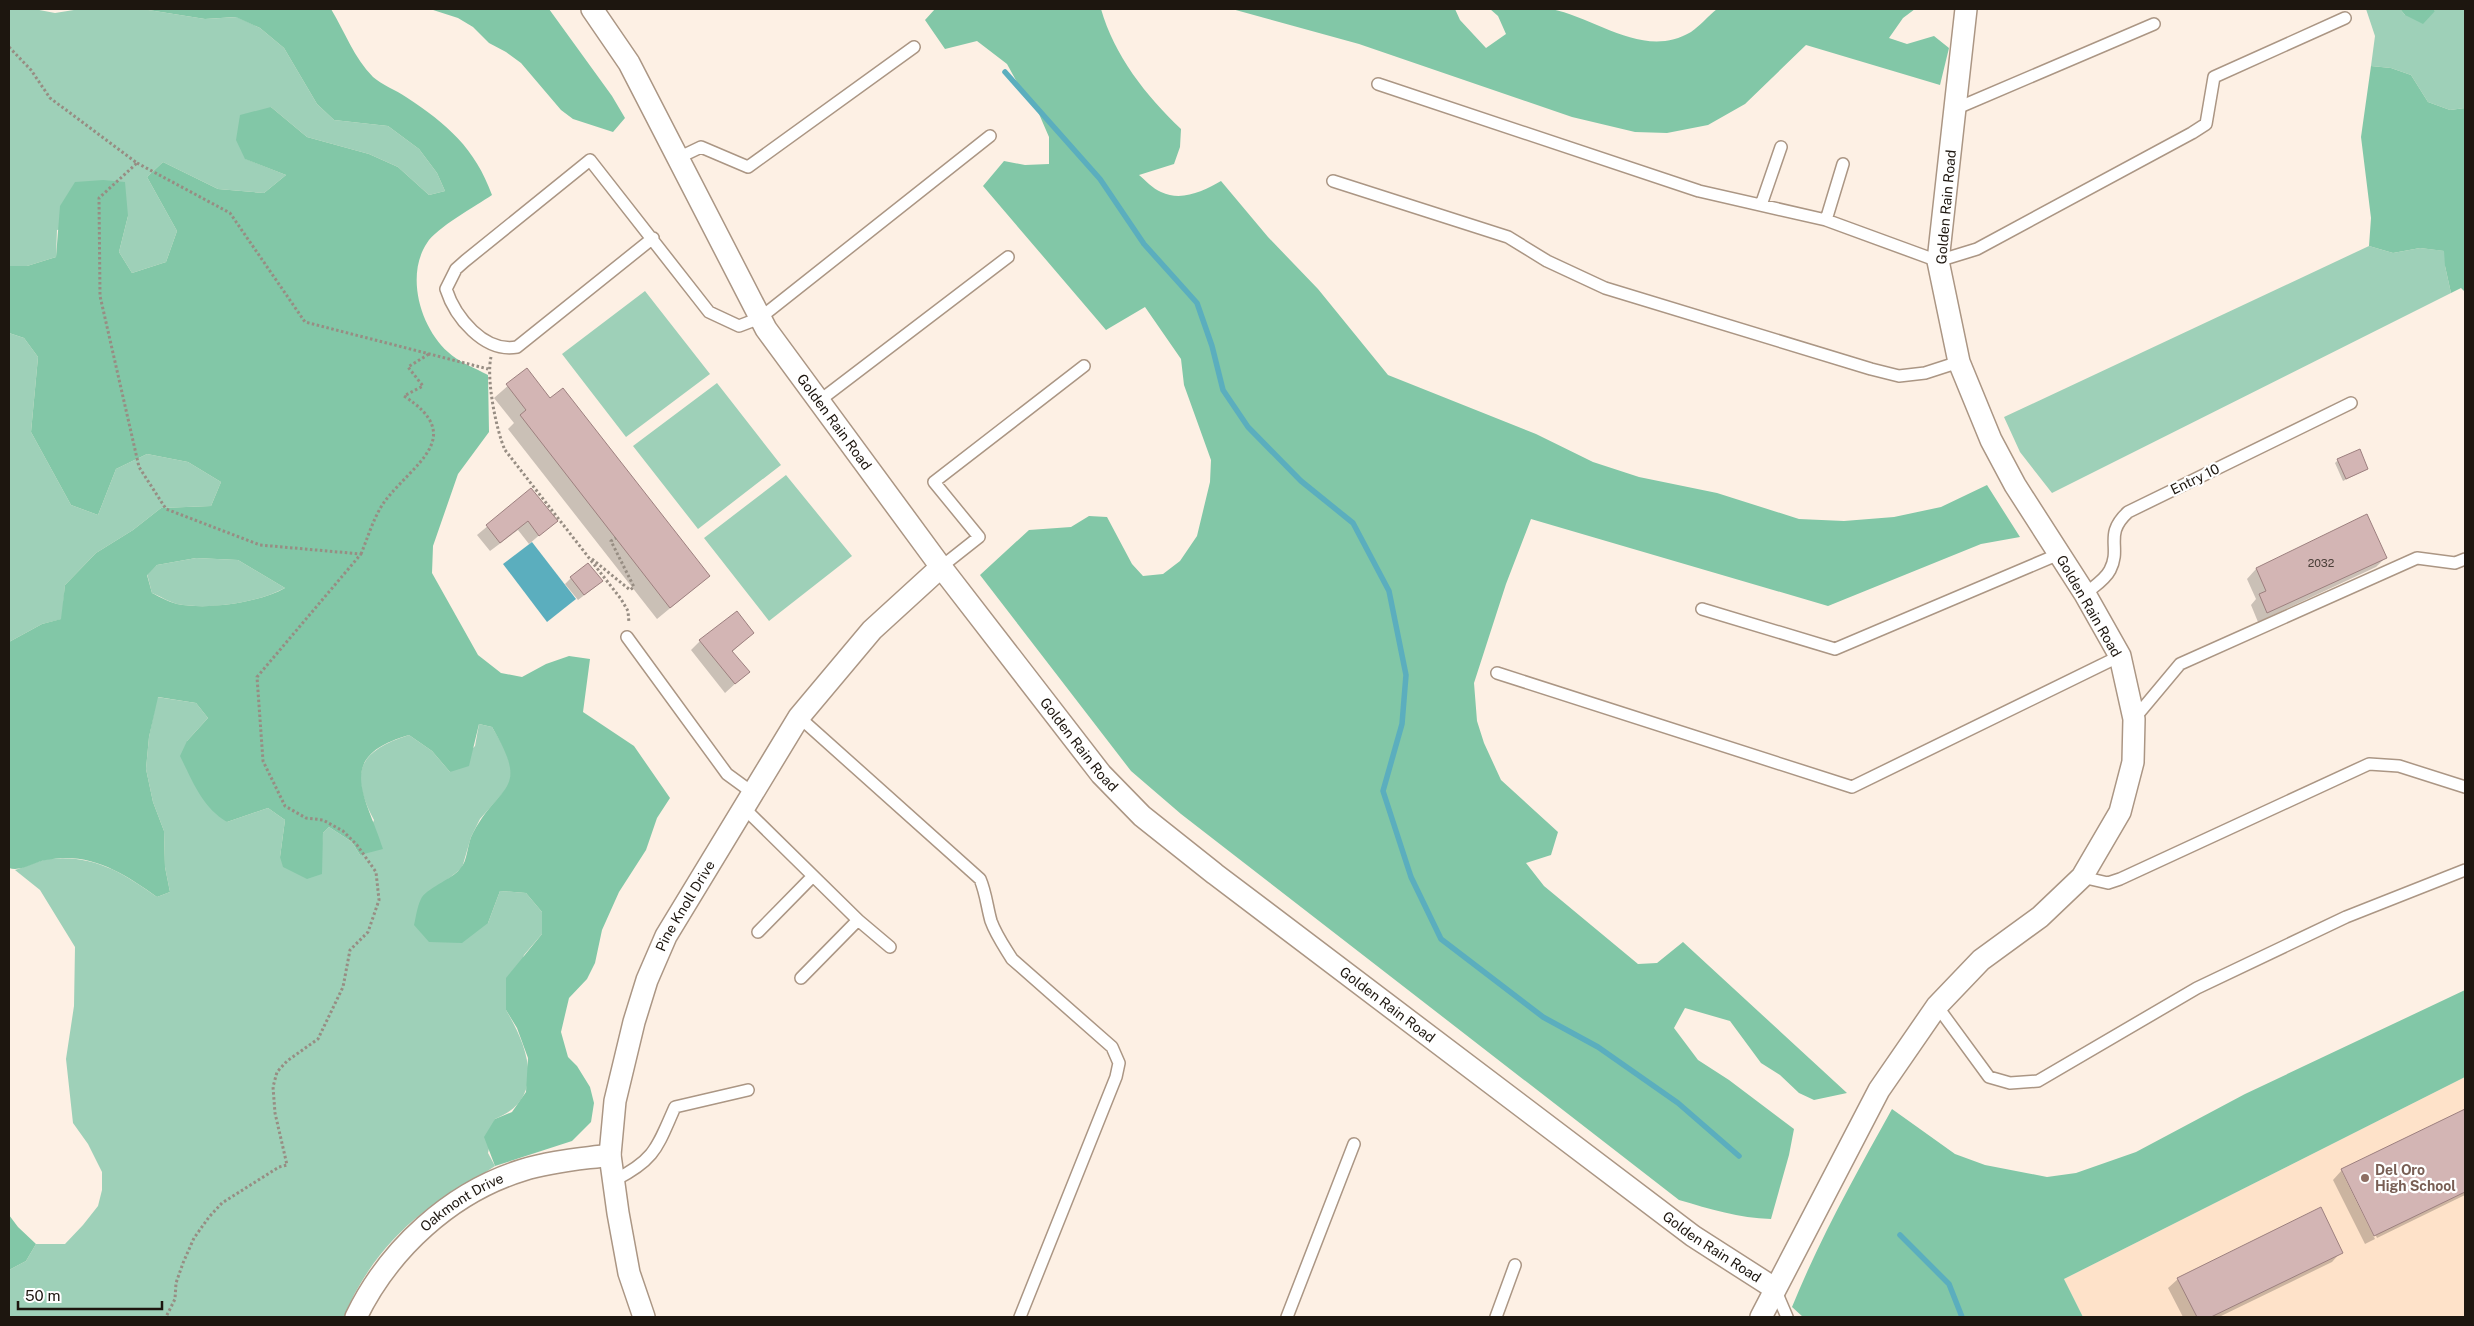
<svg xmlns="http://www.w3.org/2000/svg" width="2474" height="1326" font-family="'Public Sans',sans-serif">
<rect width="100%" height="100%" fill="#fdf0e4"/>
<path fill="#fee2c9" d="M 2465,1077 L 2465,1317 L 2083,1317 L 2064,1279 Z"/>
<path fill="#9ed0b8" d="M 9,9 L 34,9 L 55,13 L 80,9 L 142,9 L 205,19 L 237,17 L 260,28 L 284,48 L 317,104 L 334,120 L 388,126 L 419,149 L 437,173 L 445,191 L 429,195 L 398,167 L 369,154 L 307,137 L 271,107 L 246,159 L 286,175 L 264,193 L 218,189 L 163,162 L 147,177 L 177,231 L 166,262 L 132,273 L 119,252 L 128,216 L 57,230 L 56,257 L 27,266 L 9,266 Z
M 2366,9 L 2400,9 L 2405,15 L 2435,11 L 2434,9 L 2465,9 L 2465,108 L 2450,110 L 2428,102 L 2411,75 L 2391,68 L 2371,66 L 2375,36 Z
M 2369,246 L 2393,253 L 2420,248 L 2445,251 L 2445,266 L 2451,293 L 2052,493 L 2020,452 L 2004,417 Z
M 645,291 L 710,374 L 626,437 L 562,354 Z
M 9,333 L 24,338 L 38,357 L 31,432 L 71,505 L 98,515 L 116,469 L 147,454 L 188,462 L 221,482 L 211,506 L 161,508 L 133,530 L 96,553 L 65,585 L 62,619 L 42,624 L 9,642 Z
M 717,383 L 781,465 L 698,529 L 633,446 Z
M 786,475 L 852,556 L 769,621 L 704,538 Z
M 196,558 L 238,560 L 285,588 C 257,603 209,610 177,604 C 169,602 160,596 152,593 L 147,574 L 157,565 Z
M 157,697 L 196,703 L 208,718 L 187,741 L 227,822 L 268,808 L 285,820 L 280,857 L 321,852 L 323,833 L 329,827 L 352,842 L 360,855 L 374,820 C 349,773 358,751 409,735 L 432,751 L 450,772 L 475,746 L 479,724 L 492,727 L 505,749 L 512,770 L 509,786 L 480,819 L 471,837 L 462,868 L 448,879 L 488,923 L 500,891 L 526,893 L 542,912 L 542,934 L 524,955 L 506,1010 C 528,1047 547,1098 495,1119 L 488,1153 L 495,1166 C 471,1182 444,1196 421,1214 C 388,1240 359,1278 344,1317 L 9,1317 L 9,1270 L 26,1261 L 36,1244 L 65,1244 L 83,1225 L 98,1206 L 102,1190 L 102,1172 L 88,1144 L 73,1123 L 66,1059 L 74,1006 L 75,947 L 40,890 L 15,870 C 25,867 37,861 48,859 C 93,854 122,872 157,897 L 170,892 L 165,867 L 164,831 L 153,802 L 146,769 L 149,737 Z"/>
<path fill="#82c7a7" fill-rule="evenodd" d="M 142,9 L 331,9 C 345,32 354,58 373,77 C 382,85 396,90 406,97 C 447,124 475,148 492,195 C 476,206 436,228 427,243 C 405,276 421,328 448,352 C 458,362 475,368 488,375 L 489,432 L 458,474 L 433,546 L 432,573 L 478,655 L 501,673 L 522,677 L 546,664 L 569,656 L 590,659 L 583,712 L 634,746 L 670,798 L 657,818 L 646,850 L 619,892 L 602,930 L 595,963 L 587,979 L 569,998 L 561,1032 L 568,1057 L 577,1066 L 590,1087 L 594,1103 L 591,1122 L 572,1141 L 495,1166 L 484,1137 L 495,1119 L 512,1112 L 526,1092 L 528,1058 L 517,1028 L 506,1010 L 506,978 L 542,934 L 542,912 L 526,893 L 500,891 L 488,923 L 462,943 L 429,942 L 414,925 C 416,917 417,907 421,899 C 425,889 452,879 460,869 C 468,861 467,843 473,833 C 500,782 531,793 492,727 L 479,724 L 469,766 L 450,772 L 432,751 L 409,735 C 333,757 366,795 383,849 L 360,855 L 352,842 L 329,827 L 323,833 L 322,874 L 307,879 L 283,867 L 280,857 L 285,820 L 268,808 L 227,822 C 202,807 193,782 180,756 L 187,741 L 208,718 L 196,703 L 158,697 L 149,737 L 146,769 L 153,802 L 164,831 L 165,867 L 170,892 L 157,897 C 124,873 89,851 46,860 C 34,862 21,872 9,868 L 9,642 L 42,624 L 61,619 L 65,585 L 96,553 L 133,530 L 161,508 L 211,506 L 221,482 L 188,462 L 147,454 L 116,469 L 98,515 L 71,505 L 31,432 L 38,357 L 24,338 L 9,333 L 9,266 L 27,266 L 56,257 L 60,206 L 75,182 L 103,180 L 125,182 L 128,216 L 119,252 L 132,273 L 166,262 L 177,231 L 147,177 L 163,162 L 218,189 L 264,193 L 286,175 L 245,159 L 236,140 L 240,115 L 271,107 L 307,137 L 369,154 L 398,167 L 429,195 L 445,191 L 437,173 L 419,149 L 388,126 L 334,120 L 317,104 L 284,48 L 260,28 L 236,17 L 205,19 ZM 196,558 L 238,560 L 285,588 C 258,603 208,610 177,604 C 169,602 160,597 152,593 L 147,575 L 157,565 Z
M 430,9 L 549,9 L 612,96 L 625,118 L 613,132 L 573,119 L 561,110 L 521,63 L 506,52 L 489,43 L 473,27 L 458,18 Z
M 935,9 L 1101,9 C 1114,55 1146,96 1181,129 L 1180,147 L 1174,164 L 1139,175 C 1145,180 1153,189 1161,192 C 1182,202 1203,191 1221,181 L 1268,237 L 1318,289 L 1388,375 L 1536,434 L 1593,462 L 1639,477 L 1717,493 L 1799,519 L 1844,521 L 1894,517 L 1941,507 L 1987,485 L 2020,537 L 1981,544 L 1828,606 L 1531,519 L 1506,584 L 1474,683 L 1477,721 L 1484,743 L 1501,780 L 1558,832 L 1551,855 L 1526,863 L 1544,886 L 1638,964 L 1657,963 L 1683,942 L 1847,1093 L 1814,1100 L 1799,1093 L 1780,1075 L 1761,1063 L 1730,1021 L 1685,1008 L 1674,1028 L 1698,1060 L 1729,1080 L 1794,1129 L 1789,1155 L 1771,1219 C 1739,1218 1710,1209 1679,1200 L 1181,814 L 1131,771 L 980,575 L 1029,530 L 1071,527 L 1089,516 L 1107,517 L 1132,564 L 1143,576 L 1163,574 L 1180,561 L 1197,536 L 1210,482 L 1211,460 L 1184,385 L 1181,359 L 1145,307 L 1106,330 L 983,186 L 1004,161 L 1025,165 L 1049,164 L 1049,137 L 1036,107 L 1018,84 L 1007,64 L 977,41 L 945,49 L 925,20 Z
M 1232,9 L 1455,9 L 1460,20 L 1486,48 L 1506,34 L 1498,16 L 1490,9 C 1509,9 1532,5 1551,9 C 1597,18 1644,60 1691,32 C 1700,26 1708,16 1717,9 L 1915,9 L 1903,18 L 1889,38 L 1907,44 L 1934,36 L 1949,48 L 1940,85 L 1806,45 L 1745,104 L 1708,125 L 1667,133 L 1635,132 L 1572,117 L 1359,44 Z
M 2400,9 L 2434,9 L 2435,11 L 2423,24 L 2405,15 Z
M 2371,66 L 2391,68 L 2411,75 L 2428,102 L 2450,110 L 2465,108 L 2465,292 L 2461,288 L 2451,293 L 2445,266 L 2444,251 L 2420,248 L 2393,253 L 2369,246 L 2371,218 L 2361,137 Z
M 2465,990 L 2465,1077 L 2064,1279 L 2083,1317 L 1803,1317 L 1792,1307 C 1820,1238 1856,1174 1892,1109 L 1955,1154 L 1985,1165 L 2047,1177 L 2076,1173 L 2136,1152 L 2245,1094 Z
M 9,1215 L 18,1227 L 36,1244 L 26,1261 L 9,1270 Z"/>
<path fill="#5baebe" d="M 532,542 L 576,599 L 547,622 L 503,564 Z"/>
<path fill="#0003" d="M 526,370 L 550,400 L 709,576 L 657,619 L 508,429 L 514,423 L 494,398 Z
M 2338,460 L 2367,469 L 2343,481 L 2335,463 Z
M 531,490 L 556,521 L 529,544 L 518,530 L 490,551 L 477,535 Z
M 2367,516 L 2385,558 L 2376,567 L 2258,622 L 2251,605 L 2256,599 L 2247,579 L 2256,569 Z
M 571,578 L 595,587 L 578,600 L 565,584 Z
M 753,633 L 732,652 L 748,672 L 725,693 L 691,650 L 700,641 Z
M 2465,1111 L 2465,1195 L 2377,1238 L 2344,1172 L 2342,1172 L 2375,1239 L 2365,1244 L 2333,1180 L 2342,1170 Z
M 2341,1252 L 2332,1262 L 2219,1317 L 2183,1317 L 2168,1288 L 2178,1279 Z"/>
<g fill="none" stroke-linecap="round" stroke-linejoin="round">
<path stroke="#5baebe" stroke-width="5.5" d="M 1005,72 L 1100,179 L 1144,244 L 1197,303 L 1212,346 L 1223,390 L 1248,427 L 1301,481 L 1353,523 L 1389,591 L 1406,675 L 1402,724 L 1383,791 L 1411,877 L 1441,939 L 1543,1017 L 1598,1047 L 1678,1103 L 1739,1156
M 1900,1235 L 1949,1284 L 1962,1317"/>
</g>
<path fill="#d3b5b4" stroke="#9d807f" d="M 527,368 L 550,398 L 563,388 L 710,576 L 670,608 L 520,415 L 526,410 L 506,384 Z
M 2360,449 L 2368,469 L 2346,479 L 2337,459 Z
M 531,488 L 558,521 L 539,536 L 528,521 L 500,543 L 486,525 Z
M 2367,514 L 2387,558 L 2267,613 L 2259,594 L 2266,591 L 2256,568 Z
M 588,563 L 603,581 L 584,595 L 570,577 Z
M 737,611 L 754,633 L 732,651 L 750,672 L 735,684 L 699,640 Z
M 2465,1109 L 2465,1192 L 2374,1236 L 2341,1169 Z
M 2321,1207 L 2343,1253 L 2211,1317 L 2197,1317 L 2177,1278 Z"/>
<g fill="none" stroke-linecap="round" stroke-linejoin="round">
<defs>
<path id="lane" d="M 1378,84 L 1699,191 L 1826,220 L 1938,261 L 1977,249 L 2192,133 L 2206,124 L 2214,77 L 2345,18
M 1955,109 L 2154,24
M 678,158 L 701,147 L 748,167 L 914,47
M 1333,181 L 1508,237 L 1547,261 L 1605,288 L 1871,369 L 1899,376 L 1925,373 L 1959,362
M 1761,205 L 1781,147
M 1826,220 L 1843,164
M 653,238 L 517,347 C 484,353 455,317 446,289 L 456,269 L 465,261 L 590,160 L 709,312 L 739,326 L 760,318 L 990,136
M 819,401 L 1008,257
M 941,567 L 979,537 L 934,482 L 1084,366
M 2085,594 C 2093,587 2105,580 2110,570 C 2122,547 2103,535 2128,512 L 2351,403
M 1702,609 L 1835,649 L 2059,554
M 627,637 L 727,774 L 753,793
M 1497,673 L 1852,787 L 2120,656
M 799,717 L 980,879 C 986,893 987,907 991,921 C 996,935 1004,946 1012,959 L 1112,1047 L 1119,1063 L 1116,1077 L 1020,1317
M 2134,719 L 2180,664 L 2417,558 L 2455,563 L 2465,559
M 744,808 L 858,920 L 801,978
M 2082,877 L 2108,883 L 2120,879 L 2369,764 L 2399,766 L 2465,787
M 858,920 L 890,947
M 758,932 L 813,876
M 1937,1006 L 1989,1077 L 2010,1083 L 2038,1081 L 2197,988 L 2346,917 L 2465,870
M 615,1180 C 656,1159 657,1147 675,1107 L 748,1090
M 1775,1289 L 1787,1317
M 1287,1317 L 1354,1144
M 1496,1317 L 1515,1265"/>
<g id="street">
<path id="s1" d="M 592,9 L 629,63 L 766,329 L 941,567 L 1101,774 L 1142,816 L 1215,874 L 1693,1236 L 1774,1288"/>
<path id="s2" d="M 356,1317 C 389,1249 451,1192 523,1170 C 551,1161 582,1159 610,1155"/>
<path id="s3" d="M 644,1317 L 629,1273 L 618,1213 L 610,1155 L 615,1101 L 634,1022 L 647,980 L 666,936 L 799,717 L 872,630 L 941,567"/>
<path d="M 1761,1317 L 1879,1090 L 1937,1006 L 1981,960 L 2040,917 L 2082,877 L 2120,812 L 2133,762 L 2134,719 L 2120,656 L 2085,594 L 2015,485 L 1991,440 L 1959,362 L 1938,261 L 1966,9"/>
</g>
</defs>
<use href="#lane" stroke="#ab9684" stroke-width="14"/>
<use href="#street" stroke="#ab9684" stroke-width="24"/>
<path stroke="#978d83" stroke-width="3" stroke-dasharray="2.5 2.5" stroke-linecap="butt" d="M 9,47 L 31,70 L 50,98 L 137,163 L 99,198 L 100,296 L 139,467 L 166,509 L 260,545 L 361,554 L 257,677 L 263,761 L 285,806 L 306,818 L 323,820 L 343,831 L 357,845 L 376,872 L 379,900 L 368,932 L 350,950 L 343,987 L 318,1039 L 287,1061 L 277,1072 L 273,1087 L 275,1113 L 287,1165 L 279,1167 L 222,1203 L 209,1217 L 194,1238 L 183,1263 L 176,1283 L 175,1299 L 166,1317
M 137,163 L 230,213 L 305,322 L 488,369
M 491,357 C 486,378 496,430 505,450 L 621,599 L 628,611 L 629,623
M 361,554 C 368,537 374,516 385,501 C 414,463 467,437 404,396 L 423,386 L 408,367 L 429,354
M 592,559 L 630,590 L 634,587 L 611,541 L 616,538"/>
<use href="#lane" stroke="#fff" stroke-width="11"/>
<use href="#street" stroke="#fff" stroke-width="21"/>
</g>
<circle fill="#8d6e63" stroke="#fff" stroke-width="2" cx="2365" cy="1178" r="5"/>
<g text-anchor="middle" stroke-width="4.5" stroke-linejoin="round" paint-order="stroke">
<g font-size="11" fill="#4a3e38">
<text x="2321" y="567">2032</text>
</g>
<g font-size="14" fill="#1d160f" stroke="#fff">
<text transform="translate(1946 207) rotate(-85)" y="5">Golden Rain Road</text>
<text dy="5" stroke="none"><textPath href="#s1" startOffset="480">Golden Rain Road</textPath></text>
<text transform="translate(2195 479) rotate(-26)" y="5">Entry 10</text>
<text transform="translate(2089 606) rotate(60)" y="5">Golden Rain Road</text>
<text dy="5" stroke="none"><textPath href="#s1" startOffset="885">Golden Rain Road</textPath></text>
<text dy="5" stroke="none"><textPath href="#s3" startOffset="429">Pine Knoll Drive</textPath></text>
<text dy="5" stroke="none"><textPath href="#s1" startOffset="1290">Golden Rain Road</textPath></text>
<text dy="5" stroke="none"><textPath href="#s2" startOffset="159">Oakmont Drive</textPath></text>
<text dy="5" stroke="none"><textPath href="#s1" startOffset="1695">Golden Rain Road</textPath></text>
</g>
<g font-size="14" font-weight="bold" fill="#785e54" stroke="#fff" text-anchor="start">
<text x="2375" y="1175">Del Oro<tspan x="2375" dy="16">High School</tspan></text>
</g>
</g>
<rect width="2474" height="1326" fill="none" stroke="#1d160f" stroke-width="20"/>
<path d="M18 1301v8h144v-8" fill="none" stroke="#1d160f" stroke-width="2.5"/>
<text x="25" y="1301" font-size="15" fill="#1d160f" stroke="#ffffff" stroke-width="4" paint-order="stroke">50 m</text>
</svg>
